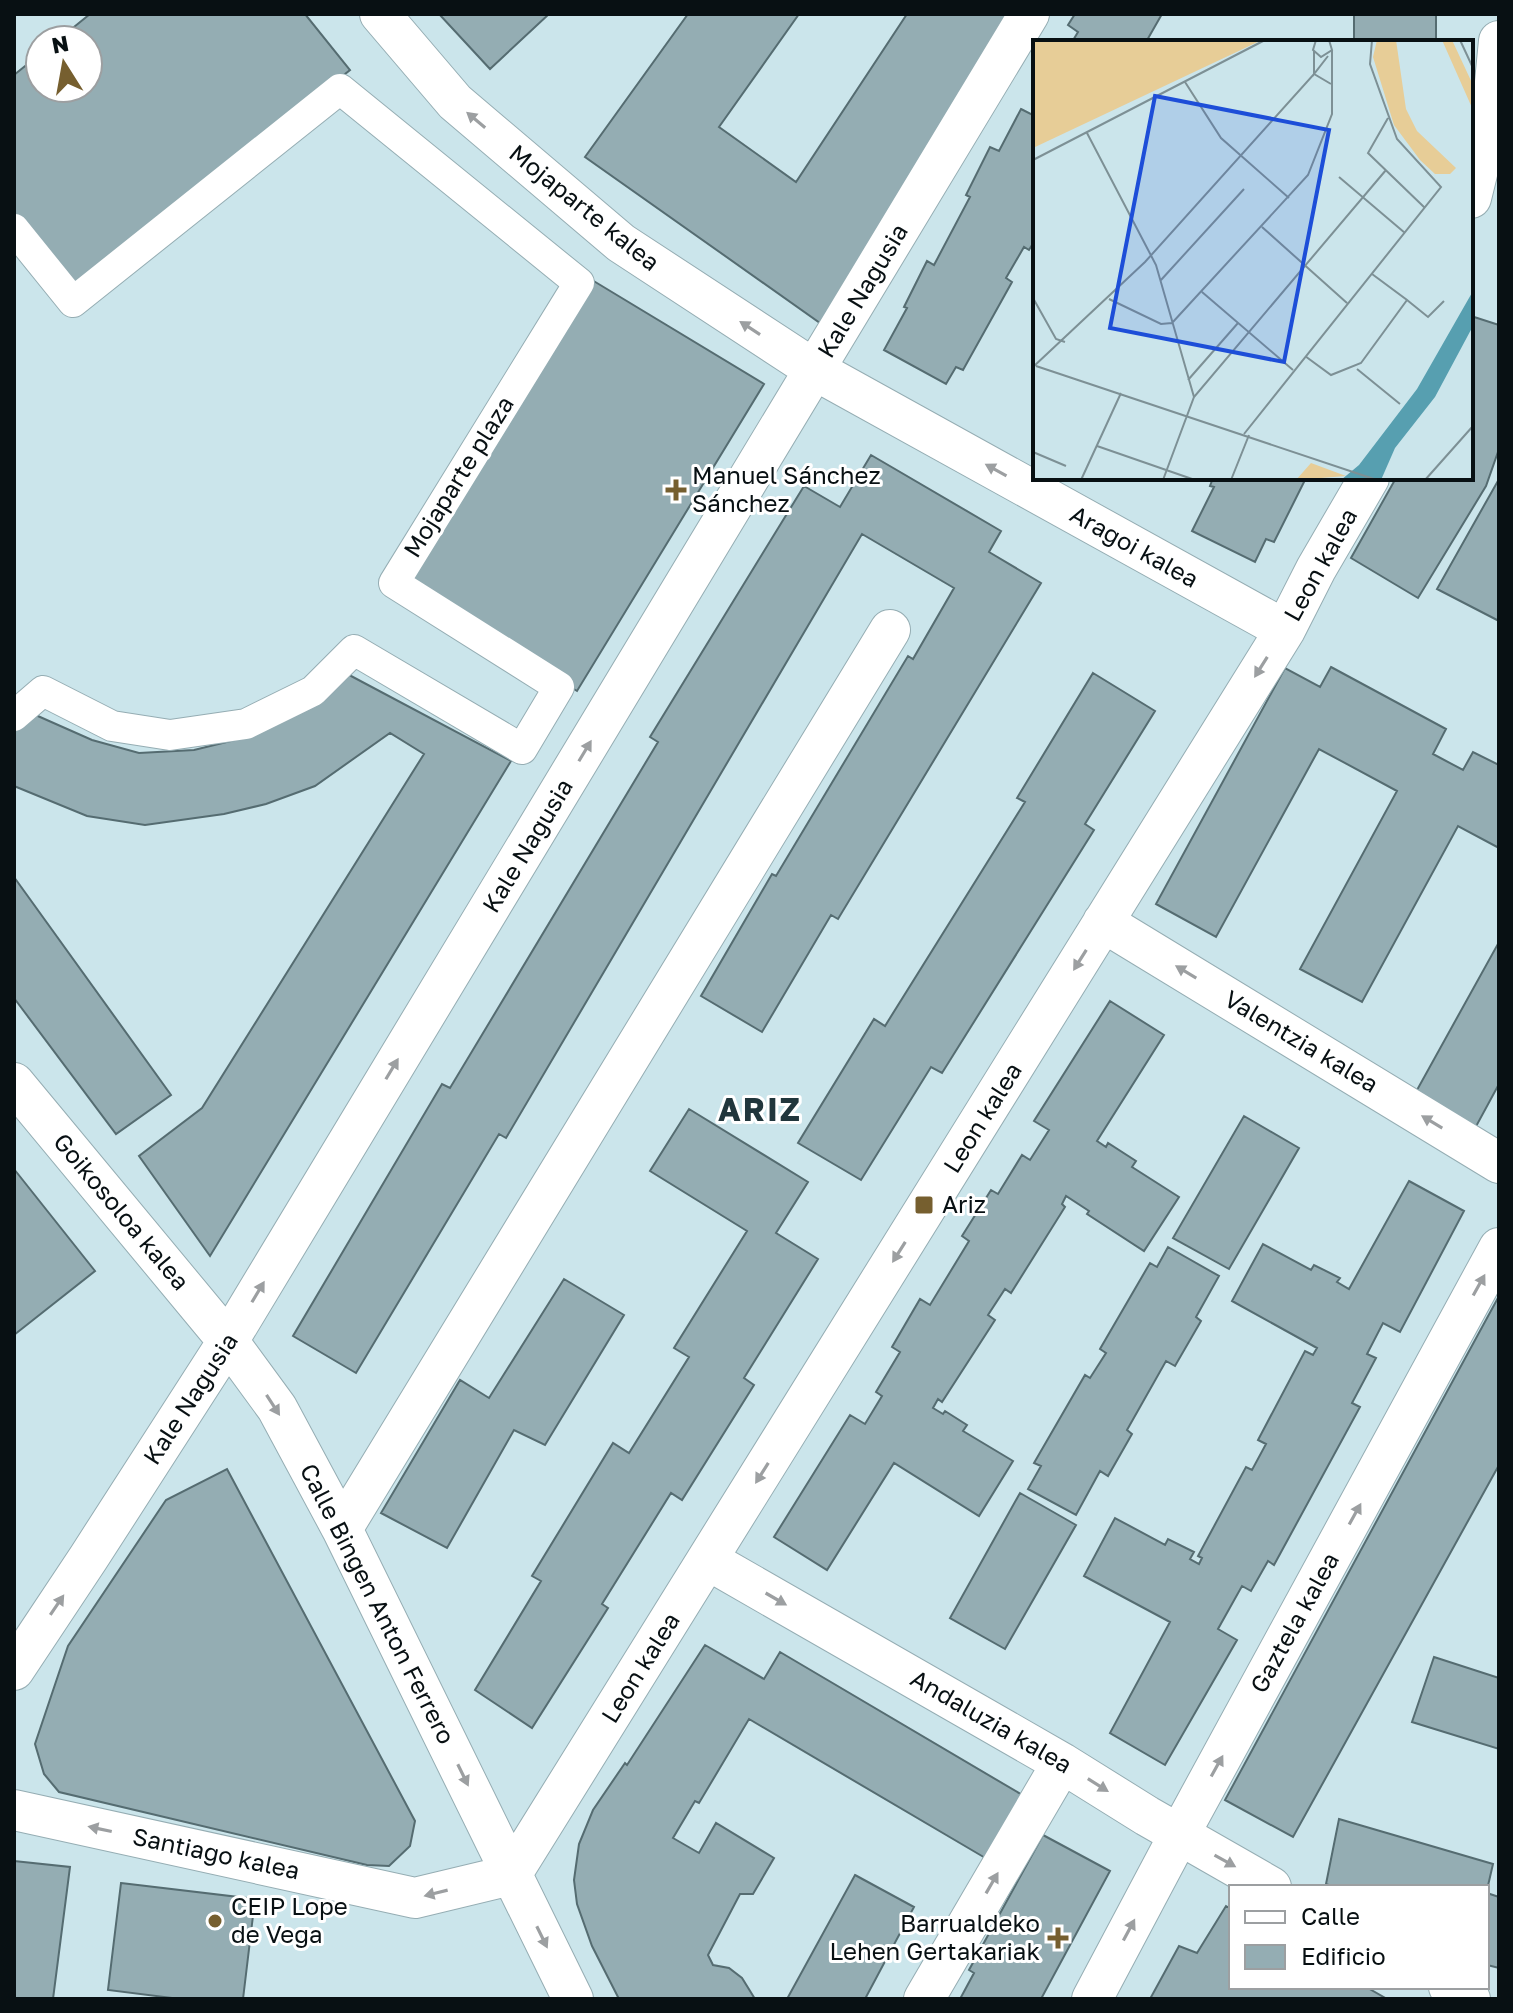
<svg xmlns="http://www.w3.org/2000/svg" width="1513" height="2013" font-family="'Golos Text',sans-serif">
<rect width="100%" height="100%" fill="#cbe5eb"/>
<path fill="#94adb3" stroke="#556c71" stroke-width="2" d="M 90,14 L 305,14 L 350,70 L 69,294 L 14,226 L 14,75 L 40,54 L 40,88 L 88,88 L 88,40 L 58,40 Z
M 439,14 L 549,14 L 490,69 Z
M 688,14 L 799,14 L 719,127 L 796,182 L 907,14 L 1011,14 L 820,323 L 585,157 Z
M 1075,14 L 1162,14 L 1146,42 L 1072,42 L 1078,32 L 1068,25 Z
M 1354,14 L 1436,14 L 1436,40 L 1428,40 L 1428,42 L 1354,42 Z
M 1021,109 L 1035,116 L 1035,240 L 1029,250 L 1024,247 L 1006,278 L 1012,282 L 963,370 L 956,367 L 946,384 L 884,350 L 907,308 L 904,307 L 927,261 L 934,265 L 970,197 L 966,195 L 990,147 L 999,151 Z
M 592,280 L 764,384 L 577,691 L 405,587 Z
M 1471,316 L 1499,325 L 1499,449 L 1486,486 L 1418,598 L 1351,558 L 1396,478 L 1471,478 Z
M 871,455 L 1001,531 L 989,552 L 1041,583 L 838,919 L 831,915 L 762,1032 L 701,996 L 772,874 L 776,876 L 908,656 L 913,659 L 954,588 L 862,534 L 506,1138 L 499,1134 L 356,1373 L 293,1336 L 442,1084 L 450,1088 L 658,742 L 650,737 L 804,486 L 840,507 Z
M 1213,478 L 1306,478 L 1274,542 L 1266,539 L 1255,562 L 1192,531 L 1214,487 L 1210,486 Z
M 1499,479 L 1499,621 L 1437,589 Z
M 1331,667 L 1446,729 L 1433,754 L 1463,770 L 1473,752 L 1499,765 L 1499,848 L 1458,826 L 1362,1002 L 1300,969 L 1397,791 L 1319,749 L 1216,937 L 1156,904 L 1285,668 L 1320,687 Z
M 336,668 L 511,761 L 210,1256 L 139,1156 L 202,1108 L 424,754 L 390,733 L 315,786 L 266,804 L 224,814 L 145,825 L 87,816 L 14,786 L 14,716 L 22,709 L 92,740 L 139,753 L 194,750 L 247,737 Z
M 1093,673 L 1155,711 L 1085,824 L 1094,830 L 942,1073 L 931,1067 L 861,1180 L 798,1143 L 874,1019 L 885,1026 L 1025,802 L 1017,798 Z
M 14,877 L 171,1095 L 116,1134 L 14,998 Z
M 1499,942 L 1499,1084 L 1473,1132 L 1412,1099 Z
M 1110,1001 L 1164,1035 L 1097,1141 L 1106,1147 L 1108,1143 L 1136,1161 L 1132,1167 L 1179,1197 L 1144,1251 L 1087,1214 L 1089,1211 L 1066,1196 L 1062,1204 L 1065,1207 L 1011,1293 L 1005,1289 L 988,1315 L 995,1320 L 942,1402 L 938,1399 L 933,1408 L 943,1414 L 945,1411 L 967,1425 L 963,1431 L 1013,1461 L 979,1516 L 894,1463 L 827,1570 L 774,1537 L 850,1415 L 865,1424 L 882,1396 L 876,1392 L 900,1352 L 892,1347 L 920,1299 L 930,1305 L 969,1241 L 962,1236 L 991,1190 L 998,1194 L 1022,1155 L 1030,1160 L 1049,1130 L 1034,1121 Z
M 689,1109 L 808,1182 L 776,1233 L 818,1259 L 744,1378 L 754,1385 L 682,1500 L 671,1493 L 602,1604 L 608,1608 L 532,1728 L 475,1690 L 541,1581 L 532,1576 L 613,1443 L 629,1453 L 689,1357 L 674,1348 L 747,1231 L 650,1171 Z
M 1244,1116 L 1299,1148 L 1229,1269 L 1173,1238 Z
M 14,1169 L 95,1271 L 14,1335 Z
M 1409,1181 L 1464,1211 L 1400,1332 L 1383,1323 L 1367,1354 L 1376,1358 L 1352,1403 L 1360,1407 L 1274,1565 L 1268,1561 L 1251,1591 L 1242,1586 L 1218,1629 L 1237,1640 L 1165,1765 L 1110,1733 L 1170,1622 L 1084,1576 L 1115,1518 L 1165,1545 L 1168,1539 L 1194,1552 L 1190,1559 L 1199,1564 L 1202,1558 L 1198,1556 L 1246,1467 L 1252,1470 L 1266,1444 L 1258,1440 L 1305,1351 L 1313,1355 L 1317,1348 L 1232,1301 L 1263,1244 L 1311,1270 L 1314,1265 L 1340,1278 L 1337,1282 L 1349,1289 Z
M 1168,1247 L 1219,1276 L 1196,1317 L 1201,1321 L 1175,1366 L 1166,1361 L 1127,1430 L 1132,1434 L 1108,1476 L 1100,1471 L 1076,1515 L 1028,1489 L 1041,1466 L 1034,1463 L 1085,1375 L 1090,1378 L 1106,1353 L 1100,1349 L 1150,1263 L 1157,1267 Z
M 564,1279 L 624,1315 L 545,1445 L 514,1430 L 447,1548 L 381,1513 L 460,1380 L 489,1398 Z
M 1499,1296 L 1499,1465 L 1293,1837 L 1225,1800 Z
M 227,1469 L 415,1821 L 410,1846 L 389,1866 L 367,1865 L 59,1792 L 44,1774 L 35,1744 L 68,1646 L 166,1500 Z
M 1020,1493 L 1076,1525 L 1005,1649 L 950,1618 Z
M 705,1645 L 764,1679 L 780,1652 L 1024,1796 L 987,1859 L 749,1719 L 699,1803 L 695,1801 L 673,1838 L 699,1853 L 716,1823 L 774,1858 L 753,1894 L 740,1894 L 708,1955 L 713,1965 L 729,1968 L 742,1978 L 755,1999 L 619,1999 L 592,1946 L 577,1904 L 574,1880 L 579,1844 L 593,1810 L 625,1763 L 627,1765 Z
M 1434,1657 L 1499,1678 L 1499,1749 L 1412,1722 Z
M 1339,1819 L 1493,1864 L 1487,1890 L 1487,1887 L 1334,1887 L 1326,1884 Z
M 1043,1835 L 1110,1871 L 1041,1999 L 960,1999 L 974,1973 L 969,1970 Z
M 14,1861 L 70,1867 L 53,1999 L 14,1999 Z
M 855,1875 L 914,1907 L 865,1999 L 787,1999 Z
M 121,1883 L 255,1899 L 243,1999 L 180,1999 L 108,1990 Z
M 1487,1893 L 1499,1897 L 1499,1968 L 1487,1965 Z
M 1226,1906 L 1231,1909 L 1231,1987 L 1366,1987 L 1387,1999 L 1150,1999 L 1179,1946 L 1197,1953 Z"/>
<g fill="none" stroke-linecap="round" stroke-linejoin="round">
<defs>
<path id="pedestrian" d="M 14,229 L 73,302 L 340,89 L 579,283 L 394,583 L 559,687 L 522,749 L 354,650 L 313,691 L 246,724 L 170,735 L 112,726 L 43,691 L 14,716"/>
<path id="minor" d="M 380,14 L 455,102 L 621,243 L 815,370 L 1285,630
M 1471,198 L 1492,113 L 1499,41
M 1103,922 L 1499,1163
M 14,1083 L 228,1341 L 277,1408 L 342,1529 L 573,1999
M 342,1529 L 890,630
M 708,1560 L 1062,1763 L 1147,1816 L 1271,1887
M 14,1670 L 89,1557 L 228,1341 L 1029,14
M 14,1810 L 415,1898 L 511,1875
M 511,1875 L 1285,630 L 1316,569 L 1369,478
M 1449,1987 L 1470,1999
M 924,1999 L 1062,1763
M 1092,1999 L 1179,1835 L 1499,1248"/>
</defs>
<use href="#pedestrian" stroke="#95adb3" stroke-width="32"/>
<use href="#minor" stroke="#95adb3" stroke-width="42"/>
<use href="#pedestrian" stroke="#fff" stroke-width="30"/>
<use href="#minor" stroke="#fff" stroke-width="40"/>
</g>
<defs><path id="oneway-solid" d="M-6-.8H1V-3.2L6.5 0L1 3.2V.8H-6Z" transform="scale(2)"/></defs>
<g fill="#9c9fa1">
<use href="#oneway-solid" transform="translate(476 120) rotate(-140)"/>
<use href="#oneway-solid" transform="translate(750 328) rotate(-147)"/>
<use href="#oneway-solid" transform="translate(996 470) rotate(-151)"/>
<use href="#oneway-solid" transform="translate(1261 667) rotate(122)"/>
<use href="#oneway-solid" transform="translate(585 751) rotate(-59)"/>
<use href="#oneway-solid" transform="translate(1080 960) rotate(122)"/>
<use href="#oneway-solid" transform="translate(1186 972) rotate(-149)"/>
<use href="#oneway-solid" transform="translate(392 1069) rotate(-59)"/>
<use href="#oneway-solid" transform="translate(1432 1122) rotate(-149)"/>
<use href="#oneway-solid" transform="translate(899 1252) rotate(122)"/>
<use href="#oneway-solid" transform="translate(1479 1285) rotate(-61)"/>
<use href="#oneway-solid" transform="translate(258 1292) rotate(-59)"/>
<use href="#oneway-solid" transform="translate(273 1405) rotate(57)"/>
<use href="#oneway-solid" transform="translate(762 1473) rotate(122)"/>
<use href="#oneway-solid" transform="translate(1355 1514) rotate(-61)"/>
<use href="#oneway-solid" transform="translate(776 1599) rotate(30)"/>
<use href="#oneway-solid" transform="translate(57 1605) rotate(-56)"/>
<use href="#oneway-solid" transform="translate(1217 1766) rotate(-61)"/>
<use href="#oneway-solid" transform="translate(463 1775) rotate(64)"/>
<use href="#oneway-solid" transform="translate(1098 1785) rotate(32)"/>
<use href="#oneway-solid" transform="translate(100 1829) rotate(-168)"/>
<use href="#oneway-solid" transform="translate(1225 1861) rotate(29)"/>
<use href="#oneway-solid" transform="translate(992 1883) rotate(-60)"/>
<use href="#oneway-solid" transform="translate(436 1893) rotate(166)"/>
<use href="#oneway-solid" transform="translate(1129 1930) rotate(-62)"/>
<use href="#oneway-solid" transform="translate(542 1937) rotate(64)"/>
</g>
<g fill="#765f2f" stroke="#fff" stroke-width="3">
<path d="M672 478h8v8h8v8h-8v8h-8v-8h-8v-8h8z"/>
<rect x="914" y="1195" width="20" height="20" rx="4"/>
<circle cx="215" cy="1921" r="8"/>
<path d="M1054 1926h8v8h8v8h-8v8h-8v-8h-8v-8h8z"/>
</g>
<g text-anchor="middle" stroke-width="6" stroke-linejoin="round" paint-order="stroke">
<g font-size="24" fill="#081013" stroke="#fff">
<text transform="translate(584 208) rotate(39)" y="8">Mojaparte kalea</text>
<text transform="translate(863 291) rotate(-59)" y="8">Kale Nagusia</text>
<text transform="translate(459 477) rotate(-58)" y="8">Mojaparte plaza</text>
<text transform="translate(1134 547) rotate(29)" y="8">Aragoi kalea</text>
<text transform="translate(1321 565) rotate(-61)" y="8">Leon kalea</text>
<text transform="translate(528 846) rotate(-59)" y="8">Kale Nagusia</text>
<text transform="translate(1301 1042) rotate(31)" y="8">Valentzia kalea</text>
<text transform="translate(983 1118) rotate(-58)" y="8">Leon kalea</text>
<text transform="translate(121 1212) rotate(50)" y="8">Goikosoloa kalea</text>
<text transform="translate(191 1399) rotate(-57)" y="8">Kale Nagusia</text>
<text transform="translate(377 1604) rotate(63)" y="8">Calle Bingen Anton Ferrero</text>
<text transform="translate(1295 1623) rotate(-61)" y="8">Gaztela kalea</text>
<text transform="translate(641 1668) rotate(-58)" y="8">Leon kalea</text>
<text transform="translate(991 1722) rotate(30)" y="8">Andaluzia kalea</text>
<text transform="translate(216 1854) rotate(12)" y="8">Santiago kalea</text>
</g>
<g font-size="24" fill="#081013" stroke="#fff" text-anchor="start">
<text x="692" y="484">Manuel Sánchez<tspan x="692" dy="28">Sánchez</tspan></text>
<text x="942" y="1213">Ariz</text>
<text x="231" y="1915">CEIP Lope<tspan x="231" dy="28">de Vega</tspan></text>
<text x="1040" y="1932" text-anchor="end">Barrualdeko<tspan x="1040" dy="28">Lehen Gertakariak</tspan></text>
</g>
<g font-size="32" font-weight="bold" letter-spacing="2" fill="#21363c" stroke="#fff">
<text x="760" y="1121">ARIZ</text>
</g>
</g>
<g transform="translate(1033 40)">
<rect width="440" height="440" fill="#cbe5eb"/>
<path d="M 0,0 L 229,0 L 0,108 ZM 344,0 L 363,0 L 373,69 L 384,91 L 423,128 L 417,134 L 402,134 L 387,120 L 361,85 L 340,17 ZM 409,0 L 419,0 L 440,45 L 440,70 ZM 278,423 L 313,436 L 263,440 Z" fill="#e7cd97"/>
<path d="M 440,251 L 440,286 L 402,357 L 362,408 L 348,440 L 308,440 L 326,425 L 384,349 Z" fill="#579fb0"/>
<path fill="none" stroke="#7d9095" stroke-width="2" d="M 283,0 L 280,10 L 288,17 L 299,10 L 296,0M 427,0 L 440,28M 281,11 L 281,34 L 295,16M 152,42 L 188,98 L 256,158M 355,78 L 335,113 L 392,168M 54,93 L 123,225 L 161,357M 0,120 L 232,0M 306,137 L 372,193M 229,187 L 314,263M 128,240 L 211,149M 169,252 L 260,330M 0,258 L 23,299 L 32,302M 76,259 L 128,284 L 139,283M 374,260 L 395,277 L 411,261M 139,283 L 275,135 L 299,74 L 299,10M 272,316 L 298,335 L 328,323 L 374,260 L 339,234M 3,326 L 344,440M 0,327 L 112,222 L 281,34 L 298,44M 324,329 L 367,364M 155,340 L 205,283M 211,394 L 408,147 L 364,99 L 337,24 L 339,0M 64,406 L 162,440M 0,412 L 33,426M 48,440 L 88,353M 130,440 L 161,357 L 353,130M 198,440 L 216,395M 392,440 L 440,386"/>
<path fill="#1d4ed8" fill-opacity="0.15" stroke="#1d4ed8" stroke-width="4" d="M 122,56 L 296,90 L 251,322 L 77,288 Z"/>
<rect width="440" height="440" fill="none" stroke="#081013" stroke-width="4"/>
</g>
<rect width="1513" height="2013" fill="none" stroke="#081013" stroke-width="32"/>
<rect x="1229" y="1885" width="260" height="104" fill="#ffffff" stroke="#9c9fa1" stroke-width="2"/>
<rect x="1245" y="1911" width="40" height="12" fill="#ffffff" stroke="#9c9fa1" stroke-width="2"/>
<text x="1301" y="1925" font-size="24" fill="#081013">Calle</text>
<rect x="1245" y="1945" width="40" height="24" fill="#94adb3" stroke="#9c9fa1" stroke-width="2"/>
<text x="1301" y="1965" font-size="24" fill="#081013">Edificio</text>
<g transform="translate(64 64) rotate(349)"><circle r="38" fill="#ffffff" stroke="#9c9fa1" stroke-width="2"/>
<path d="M0-6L14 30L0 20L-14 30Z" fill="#765f2f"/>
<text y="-12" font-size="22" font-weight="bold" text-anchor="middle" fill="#081013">N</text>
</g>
</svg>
